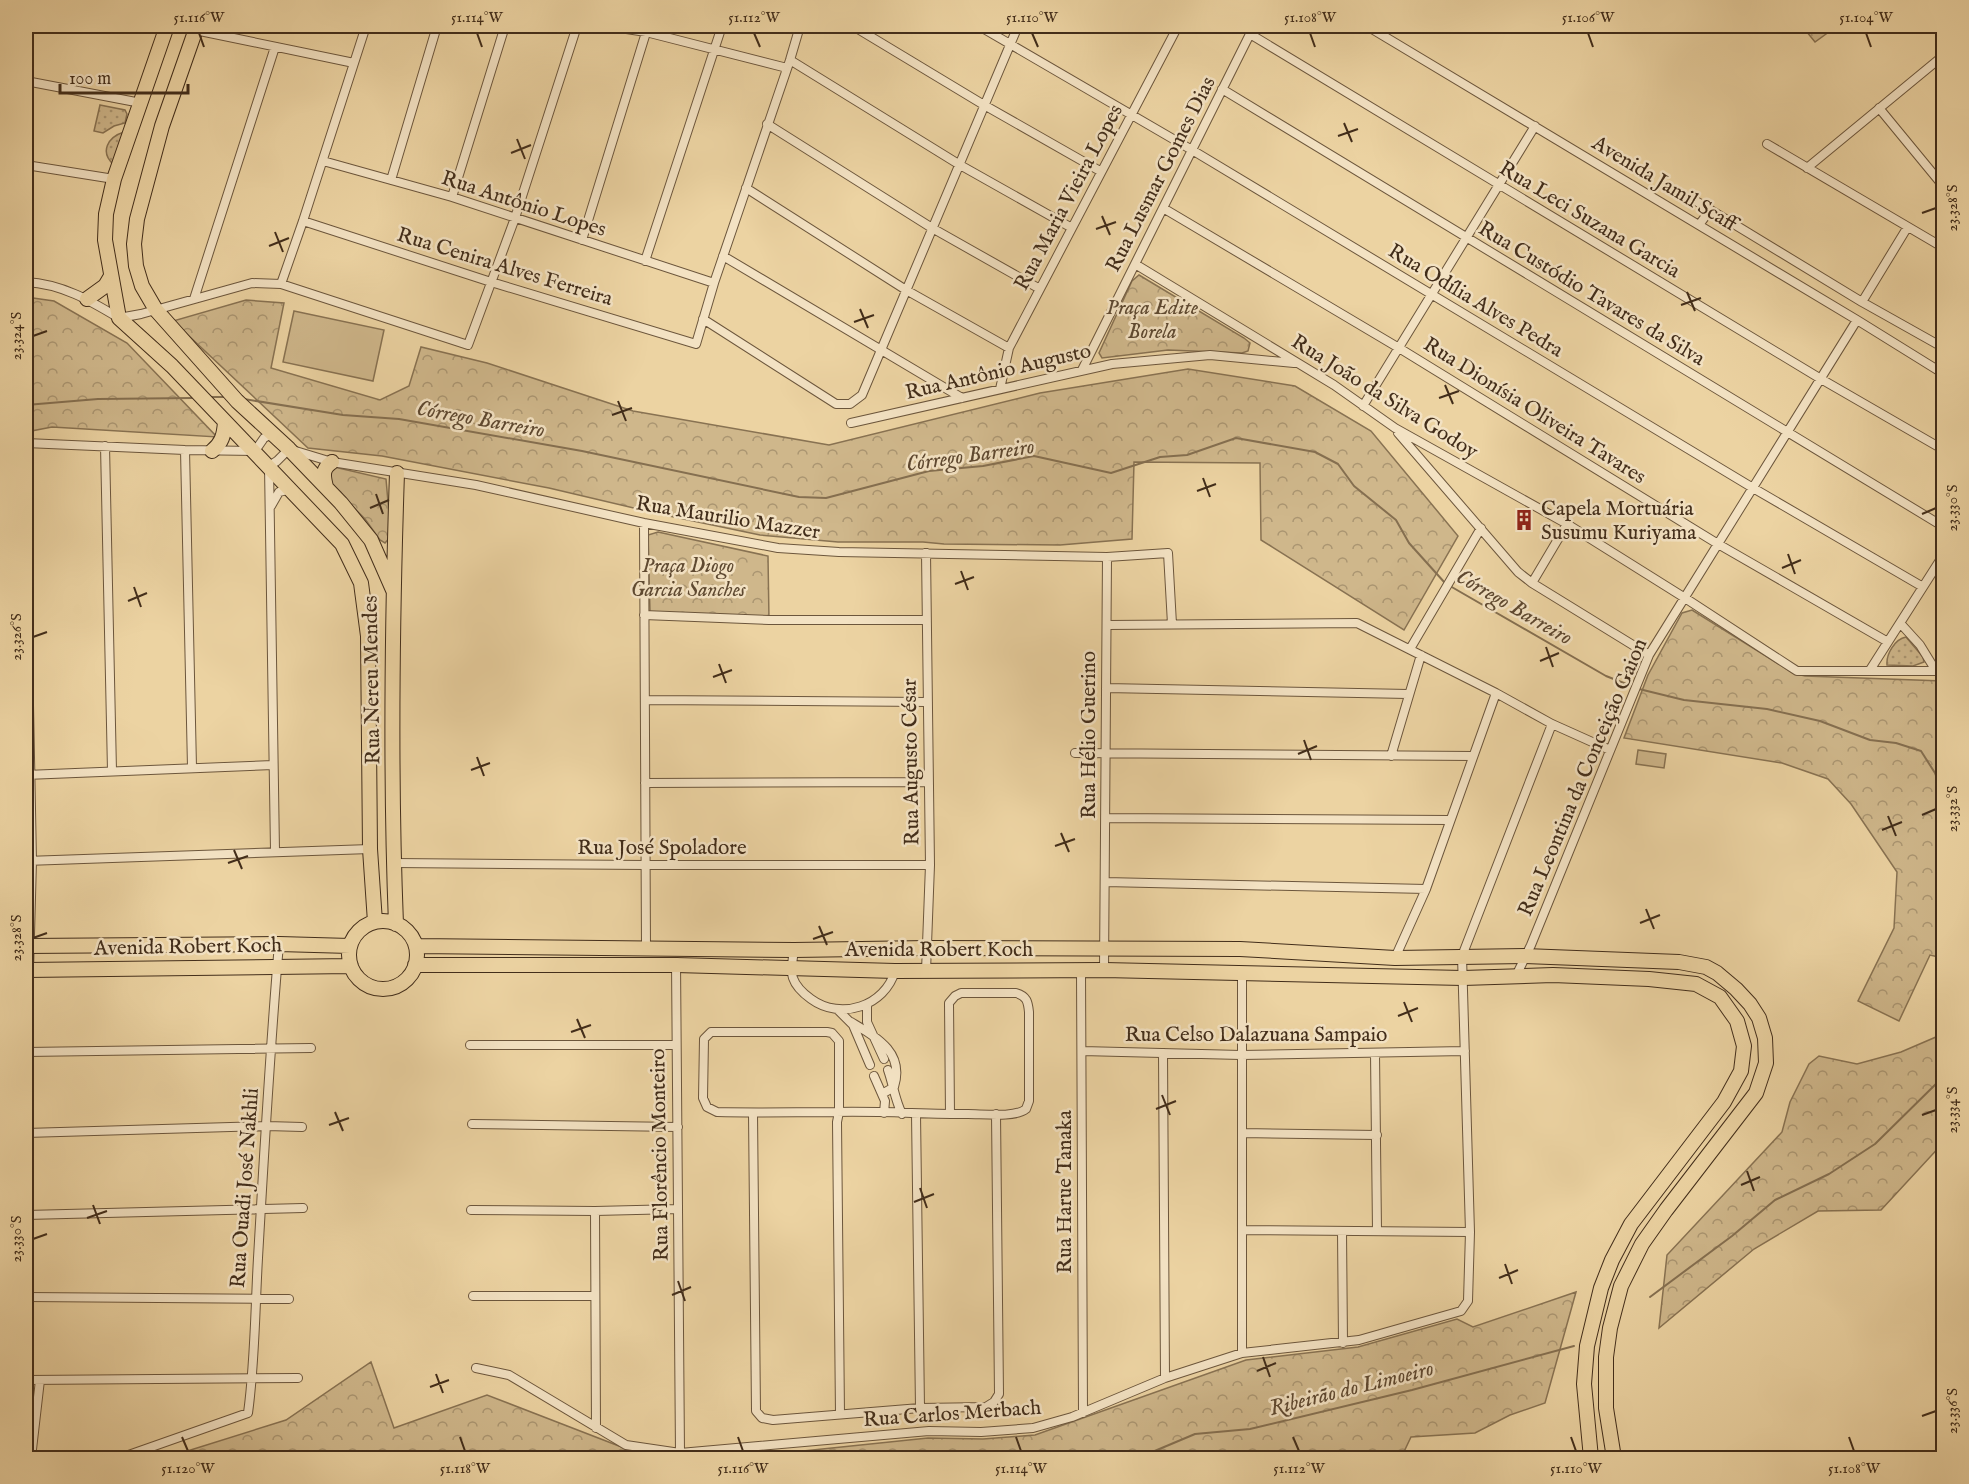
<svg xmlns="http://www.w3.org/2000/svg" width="1969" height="1484" font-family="'IM FELL English',serif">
<defs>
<pattern id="grass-dots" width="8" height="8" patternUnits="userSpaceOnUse" patternTransform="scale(1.5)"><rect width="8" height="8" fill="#cfb78b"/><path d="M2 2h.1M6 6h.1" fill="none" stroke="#aa9571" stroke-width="1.8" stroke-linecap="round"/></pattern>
<pattern id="forest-crowns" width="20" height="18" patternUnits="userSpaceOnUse" patternTransform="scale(1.5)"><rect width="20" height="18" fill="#cfb78b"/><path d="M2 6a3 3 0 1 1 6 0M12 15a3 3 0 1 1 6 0" fill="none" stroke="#aa9571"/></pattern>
</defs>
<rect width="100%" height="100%" fill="#ecd3a2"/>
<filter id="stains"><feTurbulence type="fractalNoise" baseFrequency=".00333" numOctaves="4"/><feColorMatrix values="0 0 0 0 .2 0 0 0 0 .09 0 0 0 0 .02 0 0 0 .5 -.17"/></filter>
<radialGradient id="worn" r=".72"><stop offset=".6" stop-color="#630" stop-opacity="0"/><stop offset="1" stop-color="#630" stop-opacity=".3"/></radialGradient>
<path fill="url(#grass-dots)" stroke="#887252" stroke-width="1.5" d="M 100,105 L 125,110 L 127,114 L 125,123 L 114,126 L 103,133 L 94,131 Z
M 124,132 L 114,165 C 99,152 108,137 124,132 Z
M 1906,637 L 1923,657 L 1924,662 L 1913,666 L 1887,665 C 1886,654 1895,639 1906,637 Z"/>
<path fill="url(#forest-crowns)" stroke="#887252" stroke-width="1.5" d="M 1802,26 L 1837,26 L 1815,42 Z
M 1139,275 L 1244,338 L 1250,343 L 1248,351 L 1242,353 L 1168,350 L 1102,358 L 1099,353 L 1132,281 Z
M 26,297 L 54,301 L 127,343 L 217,437 L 52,427 L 26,432 Z
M 246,300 L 284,303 L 271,368 L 380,400 L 409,386 L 421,347 L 487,363 L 633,411 L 829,445 L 1040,393 L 1188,369 L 1295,386 L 1371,431 L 1458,536 L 1404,630 L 1261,540 L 1260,463 L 1134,462 L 1132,539 L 1060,545 L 944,544 L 923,542 L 838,542 L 760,535 L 655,513 L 549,488 L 382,456 L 308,448 L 173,321 Z
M 330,466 L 386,479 L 391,536 L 385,543 L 380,540 L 365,519 L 326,480 Z
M 658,532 L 768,556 L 769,620 L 650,612 L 648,535 Z
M 1692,610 L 1793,673 L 1805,676 L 1943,681 L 1943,958 L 1930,955 L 1899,1021 L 1858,1001 L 1894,928 L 1897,872 L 1851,804 L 1828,779 L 1782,763 L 1624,738 L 1648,675 L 1682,613 Z
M 1943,1034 L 1943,1143 L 1881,1210 L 1818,1211 L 1754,1249 L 1659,1328 L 1667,1255 L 1782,1132 L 1790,1102 L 1809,1064 L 1819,1056 L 1857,1064 L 1901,1052 Z
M 1576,1292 L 1545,1403 L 1510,1415 L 1475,1433 L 1411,1437 L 1401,1458 L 736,1458 L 928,1438 L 983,1439 L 1035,1435 L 1246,1360 L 1358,1347 L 1457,1319 L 1473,1327 Z
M 371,1362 L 394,1428 L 487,1395 L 650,1458 L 165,1458 L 286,1420 Z"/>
<path fill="#cfb78b" stroke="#887252" stroke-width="1.5" d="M 294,311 L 384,330 L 373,381 L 283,362 Z
M 1638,750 L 1666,754 L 1664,768 L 1636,764 Z"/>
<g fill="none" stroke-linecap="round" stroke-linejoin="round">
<path stroke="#856f50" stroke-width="2" d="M 208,397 L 226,397
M 244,399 L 343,415 L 399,419 L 582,451 L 799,497 L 826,498 L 929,471 L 983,466 L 1034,456 L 1111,473 L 1160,457 L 1187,455 L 1236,438 L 1315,452 L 1338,464 L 1354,486 L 1396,520 L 1409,543 L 1445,583
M 26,405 L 98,399 L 193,398
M 1450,586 L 1606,676 L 1634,687
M 1639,689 L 1684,700 L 1767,709 L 1820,721 L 1870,740 L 1896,743 L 1921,751 L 1935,773 L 1944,797
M 1650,1297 L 1732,1236 L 1775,1200 L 1829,1174 L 1875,1144 L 1944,1076
M 1138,1458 L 1195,1434 L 1250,1429 L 1412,1390 L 1574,1346"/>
<defs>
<path id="minor" d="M 146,26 L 166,29
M 607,26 L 646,32 L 787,68
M 853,26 L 984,105 L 1100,171
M 979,26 L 1192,150 L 1753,488 L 1923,587
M 1367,26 L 1857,320 L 1944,374
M 195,30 L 354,63
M 1250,34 L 1821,379 L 1944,450
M 790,60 L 960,165 L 1072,228
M 26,81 L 141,103
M 1222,89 L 1944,527
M 1879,108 L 1944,187
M 767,124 L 932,228 L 1040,289
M 1767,144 L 1944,248
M 323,161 L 452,197 L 714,283
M 26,165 L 114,179
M 1807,168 L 1944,55
M 391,180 L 437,26
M 746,188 L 906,290 L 1009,348
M 452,197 L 505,26
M 1691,198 L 1862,302 L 1944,348
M 1163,208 L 1399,348 L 1718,544 L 1888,642
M 303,221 L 491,282 L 696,344 L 714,283 L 790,60 L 800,26
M 1699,225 L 1710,210
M 582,240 L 648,26
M 723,256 L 962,398
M 645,261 L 722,26
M 1135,264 L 1334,385 L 1395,428 L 1567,524 L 1685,598 L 1797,671 L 1944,671
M 26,282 C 62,284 89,300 119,318 L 141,314 L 252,283 L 281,284 L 468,345 L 515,218 L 577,26
M 281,284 L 303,221 L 366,26
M 194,299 L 275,47
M 1862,302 L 1907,228
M 703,319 L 836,404 L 850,404 L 862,395 L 1018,26
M 1082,370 L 1254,26
M 1000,389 L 1009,348 L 1178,26
M 1363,406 L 1535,126
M 851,423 L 1112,364 L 1210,355 L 1294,363
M 1398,433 L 1518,572 L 1532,583 L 1649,655
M 26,443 L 185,450 L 255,451 L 264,438 L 272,434
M 105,446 L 112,771
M 185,450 L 192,767
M 271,506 L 279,492 L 291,489
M 644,523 L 646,947
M 26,550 L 32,861 L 29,970
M 926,553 L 930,865 L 926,971
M 1532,583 L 1567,524
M 644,615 L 769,620 L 926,620
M 1900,623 L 1920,645 L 1936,671
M 1107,625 L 1357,623 L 1496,693 L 1552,724 L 1610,750
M 1410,649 L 1481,528
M 1870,670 L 1944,554
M 1106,688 L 1408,694
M 645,700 L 928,702
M 1075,753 L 1473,756
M 1391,756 L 1421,655
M 26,775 L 273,765
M 645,783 L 929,782
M 1106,818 L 1450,820
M 275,851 L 269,466 L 277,461 L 289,449 L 332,462 L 476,485 L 644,523 L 778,548 L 839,552 L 1107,557 L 1168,553 L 1172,624
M 26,861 L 370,849
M 394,863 L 646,865 L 930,865
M 1105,882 L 1426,889
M 794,950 C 793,959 790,969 793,978 C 796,987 804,994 811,999 C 841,1021 885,1006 895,971
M 1395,958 L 1426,889 L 1496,693
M 676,962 L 680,1453
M 1081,970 L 1083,1413
M 1104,970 L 1107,557
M 1516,976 L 1531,945 L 1649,655 L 1857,320
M 867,1005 L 867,1022 L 884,1059
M 838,1010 L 853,1025 L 870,1065
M 851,1022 C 876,1037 905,1052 894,1087 L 882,1094
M 470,1045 L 676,1045
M 1082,1051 L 1241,1055 L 1465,1051
M 26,1052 L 311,1048
M 1163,1053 L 1165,1378
M 1375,1053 L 1377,1231
M 888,1070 C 893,1084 895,1100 902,1114
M 874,1076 L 885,1101 L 884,1113
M 753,1113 L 756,1411 L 762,1418 L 773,1420 L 920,1408 L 986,1407 L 994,1402 L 999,1394 L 996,1114
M 916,1114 L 920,1408
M 472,1124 L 678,1127
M 26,1133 L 267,1126 L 302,1127
M 1242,1133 L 1377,1135
M 471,1210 L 595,1211 L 678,1209
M 595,1211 L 596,1428
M 26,1215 L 303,1208
M 1242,1230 L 1470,1232
M 1342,1231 L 1343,1343
M 473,1296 L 595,1296
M 26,1297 L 289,1299
M 1242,1353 L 1242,973
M 476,1368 L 509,1375 L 626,1445 L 680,1453 L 929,1431 L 981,1432 L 1033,1428 L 1072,1417 L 1165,1378 L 1242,1353 L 1359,1340 L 1461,1311 L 1468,1301 L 1470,1232 L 1462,956 L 1552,724
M 26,1380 L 298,1378
M 840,1414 L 837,1122 L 839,1112 L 839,1041 L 832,1033 L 827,1032 L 711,1032 L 704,1039 L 703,1098 L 707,1107 L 717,1112 C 757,1113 796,1112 836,1112 C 880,1111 924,1114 968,1114 C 983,1114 1015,1118 1026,1109 L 1029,1101 L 1029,1012 C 1028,1002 1027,996 1016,993 L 961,993 L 955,996 L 949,1003 L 950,1114
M 31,1458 L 40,1380
M 120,1458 L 248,1413 C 255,1362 255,1310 258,1258 C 264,1153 270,1048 279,944"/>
<path id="primary" d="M 167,26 L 114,179 L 106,214 L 105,240 L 119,318 L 172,366 L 342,544 L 361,583 L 368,636 L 370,849 L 375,922
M 197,26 L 162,126 L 137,219 L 134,244 L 136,266 L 142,286 L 156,310 L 237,401 L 289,449 L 341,503 L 371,540 L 393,590
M 87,299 L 105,286 L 111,276
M 212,451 C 222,443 224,435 225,422
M 326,487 C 323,475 322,469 332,462
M349 955a34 34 0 1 1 68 0a34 34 0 1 1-68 0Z
M 396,924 C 390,774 392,623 397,473
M 26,946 L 279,944 L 350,946
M 416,946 L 794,950 L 928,948 L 1240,949 L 1395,958 L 1525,956 L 1679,962 L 1706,967 L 1717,973 L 1736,989 L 1750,1004 L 1759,1018 L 1765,1038 L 1766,1063 L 1756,1093 L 1666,1210 L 1642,1244 L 1621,1286 L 1610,1328 L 1606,1357 L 1606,1408 L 1614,1458
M 415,965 L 676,965 L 895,971 L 1104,970 L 1463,978 L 1553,975 L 1649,979 L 1696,984 L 1720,997 L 1737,1021 L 1744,1046 L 1741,1071 L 1724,1102 L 1631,1224 L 1612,1260 L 1601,1288 L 1587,1346 L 1584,1384 L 1591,1458
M 26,970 L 351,966"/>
</defs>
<use href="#minor" stroke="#6c563c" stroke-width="10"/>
<use href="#primary" stroke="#422d1a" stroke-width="16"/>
<use href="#minor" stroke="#f3e2c3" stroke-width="8"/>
<use href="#primary" stroke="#ecd3a2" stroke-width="14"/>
</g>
<path fill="none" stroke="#422d1a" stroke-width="2" d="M 199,33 L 204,47M 477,33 L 482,47M 754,33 L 760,47M 1032,33 L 1038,47M 1310,33 L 1315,47M 1588,33 L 1593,47M 1866,33 L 1871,47M 1344,123 L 1352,142M 1338,136 L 1358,129M 517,139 L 525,159M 511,153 L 531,145M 1922,213 L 1936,208M 1102,216 L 1110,235M 1096,229 L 1116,222M 275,232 L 283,252M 269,246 L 289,238M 1687,292 L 1695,311M 1681,305 L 1701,298M 860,309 L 868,328M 854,322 L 874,315M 33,336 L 47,331M 1445,385 L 1453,404M 1439,398 L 1459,391M 618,401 L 626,421M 612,415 L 632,408M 1203,478 L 1210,497M 1197,491 L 1216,484M 376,494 L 383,514M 370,508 L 389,500M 1922,514 L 1936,508M 1788,554 L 1795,574M 1782,568 L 1801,560M 961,571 L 968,590M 955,584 L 974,577M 134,587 L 141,607M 128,601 L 147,593M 33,637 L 47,632M 1546,647 L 1553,667M 1540,661 L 1559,653M 719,664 L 726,683M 713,677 L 732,670M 1304,740 L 1311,760M 1298,754 L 1317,746M 477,757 L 484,776M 471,770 L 490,763M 1922,815 L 1936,809M 1888,816 L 1896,836M 1882,830 L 1902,822M 1061,833 L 1069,852M 1055,846 L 1075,839M 234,850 L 242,869M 228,863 L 248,856M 1646,909 L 1654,929M 1640,923 L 1660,915M 819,926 L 827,945M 33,938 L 47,933M 813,939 L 833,932M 1404,1002 L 1412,1022M 1398,1016 L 1418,1008M 577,1019 L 585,1038M 571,1032 L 591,1025M 1162,1095 L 1170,1115M 1156,1109 L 1176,1101M 335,1112 L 343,1131M 1922,1115 L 1936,1110M 329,1125 L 349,1118M 1747,1171 L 1754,1191M 1741,1185 L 1760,1177M 920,1188 L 927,1208M 914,1202 L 934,1194M 93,1205 L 100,1224M 87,1218 L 107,1211M 33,1239 L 47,1234M 1505,1264 L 1512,1284M 1499,1278 L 1518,1270M 678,1281 L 685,1301M 672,1295 L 691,1287M 1263,1357 L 1270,1377M 1257,1371 L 1276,1363M 436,1374 L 443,1393M 430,1387 L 449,1380M 1922,1416 L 1936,1411M 182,1437 L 188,1451M 460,1437 L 465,1451M 738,1437 L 743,1451M 1016,1437 L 1021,1451M 1293,1437 L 1299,1451M 1571,1437 L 1576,1451M 1849,1437 L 1854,1451"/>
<defs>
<symbol id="building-bare" viewBox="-9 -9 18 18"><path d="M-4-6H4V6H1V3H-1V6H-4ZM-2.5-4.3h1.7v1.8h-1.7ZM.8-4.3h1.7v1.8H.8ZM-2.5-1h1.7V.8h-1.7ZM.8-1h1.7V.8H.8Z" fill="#8f2418" stroke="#f3e2c3" stroke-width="2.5" paint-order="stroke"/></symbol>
</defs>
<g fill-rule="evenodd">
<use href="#building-bare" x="1509" y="505" width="30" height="30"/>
</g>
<g text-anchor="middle" stroke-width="5" stroke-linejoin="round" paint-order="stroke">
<g font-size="21" fill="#422d1a" stroke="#f3e2c3">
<text transform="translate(1160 174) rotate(-63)" y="7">Rua Lusmar Gomes Dias</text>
<text transform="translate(1665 183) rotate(31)" y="7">Avenida Jamil Scaff</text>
<text transform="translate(1068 197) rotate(-62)" y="7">Rua Maria Vieira Lopes</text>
<text transform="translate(524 203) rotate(18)" y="7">Rua Antônio Lopes</text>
<text transform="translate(1590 219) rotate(31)" y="7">Rua Leci Suzana Garcia</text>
<text transform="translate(505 266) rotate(17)" y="7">Rua Cenira Alves Ferreira</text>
<text transform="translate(1592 293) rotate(31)" y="7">Rua Custódio Tavares da Silva</text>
<text transform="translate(1476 300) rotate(31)" y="7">Rua Odília Alves Pedra</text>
<text transform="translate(998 371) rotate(-13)" y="7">Rua Antônio Augusto</text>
<text transform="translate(1385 396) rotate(32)" y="7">Rua João da Silva Godoy</text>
<text transform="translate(1535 410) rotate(32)" y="7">Rua Dionísia Oliveira Tavares</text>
<text transform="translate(728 517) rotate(9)" y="7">Rua Maurilio Mazzer</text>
<text transform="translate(371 680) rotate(-91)" y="7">Rua Nereu Mendes</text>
<text transform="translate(1088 735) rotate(-90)" y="7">Rua Hélio Guerino</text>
<text transform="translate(910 762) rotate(-91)" y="7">Rua Augusto César</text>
<text transform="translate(1582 777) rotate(-67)" y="7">Rua Leontina da Conceição Gaion</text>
<text x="662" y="854">Rua José Spoladore</text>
<text transform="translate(188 946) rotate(-1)" y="7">Avenida Robert Koch</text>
<text x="939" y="956">Avenida Robert Koch</text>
<text x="1256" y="1041">Rua Celso Dalazuana Sampaio</text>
<text transform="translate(659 1155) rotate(-91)" y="7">Rua Florêncio Monteiro</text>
<text transform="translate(244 1188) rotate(-86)" y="7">Rua Ouadi José Nakhli</text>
<text transform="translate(1064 1192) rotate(-90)" y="7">Rua Harue Tanaka</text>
<text transform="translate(952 1413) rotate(-4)" y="7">Rua Carlos Merbach</text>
</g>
<g font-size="21" font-style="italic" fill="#5e4931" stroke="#f3e2c3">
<text x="1152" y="314">Praça Edite<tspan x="1152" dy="24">Borela</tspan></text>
<text x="688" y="572">Praça Diogo<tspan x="688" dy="24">Garcia Sanches</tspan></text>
</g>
<g font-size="21" fill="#422d1a" stroke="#f3e2c3" text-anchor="start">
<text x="1541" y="515">Capela Mortuária<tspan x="1541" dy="24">Susumu Kuriyama</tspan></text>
</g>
<g font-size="22" font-style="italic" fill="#5e4830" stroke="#f3e2c3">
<text transform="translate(481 418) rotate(10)" y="8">Córrego Barreiro</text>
<text transform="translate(970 454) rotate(-8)" y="8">Córrego Barreiro</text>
<text transform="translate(1515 606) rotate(30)" y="8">Córrego Barreiro</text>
<text transform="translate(1351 1387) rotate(-14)" y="8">Ribeirão do Limoeiro</text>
</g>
</g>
<rect width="1969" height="1484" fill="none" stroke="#ecd3a2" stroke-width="66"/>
<path d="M60 84v9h128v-9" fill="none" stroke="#422d1a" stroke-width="3"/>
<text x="69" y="84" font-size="18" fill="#422d1a" stroke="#f3e2c3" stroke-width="4.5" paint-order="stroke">100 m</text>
<rect x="33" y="33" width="1903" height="1418" fill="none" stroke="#422d1a" stroke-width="2"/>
<g font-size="15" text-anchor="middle" fill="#422d1a">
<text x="199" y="22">51.116°W</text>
<text x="477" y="22">51.114°W</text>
<text x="754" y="22">51.112°W</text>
<text x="1032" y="22">51.110°W</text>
<text x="1310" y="22">51.108°W</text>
<text x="1588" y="22">51.106°W</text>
<text x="1866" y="22">51.104°W</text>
<text transform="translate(1952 208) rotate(-90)" y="5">23.328°S</text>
<text transform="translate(16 336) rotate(-90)" y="5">23.324°S</text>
<text transform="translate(1952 508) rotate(-90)" y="5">23.330°S</text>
<text transform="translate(16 637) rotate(-90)" y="5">23.326°S</text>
<text transform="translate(1952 809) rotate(-90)" y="5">23.332°S</text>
<text transform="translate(16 938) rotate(-90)" y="5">23.328°S</text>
<text transform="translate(1952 1110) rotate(-90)" y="5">23.334°S</text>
<text transform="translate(16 1239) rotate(-90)" y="5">23.330°S</text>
<text transform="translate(1952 1411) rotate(-90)" y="5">23.336°S</text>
<text x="188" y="1473">51.120°W</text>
<text x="465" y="1473">51.118°W</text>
<text x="743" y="1473">51.116°W</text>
<text x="1021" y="1473">51.114°W</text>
<text x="1299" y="1473">51.112°W</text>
<text x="1576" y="1473">51.110°W</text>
<text x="1854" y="1473">51.108°W</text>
</g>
<rect width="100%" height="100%" filter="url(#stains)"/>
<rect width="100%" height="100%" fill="url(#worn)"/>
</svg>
